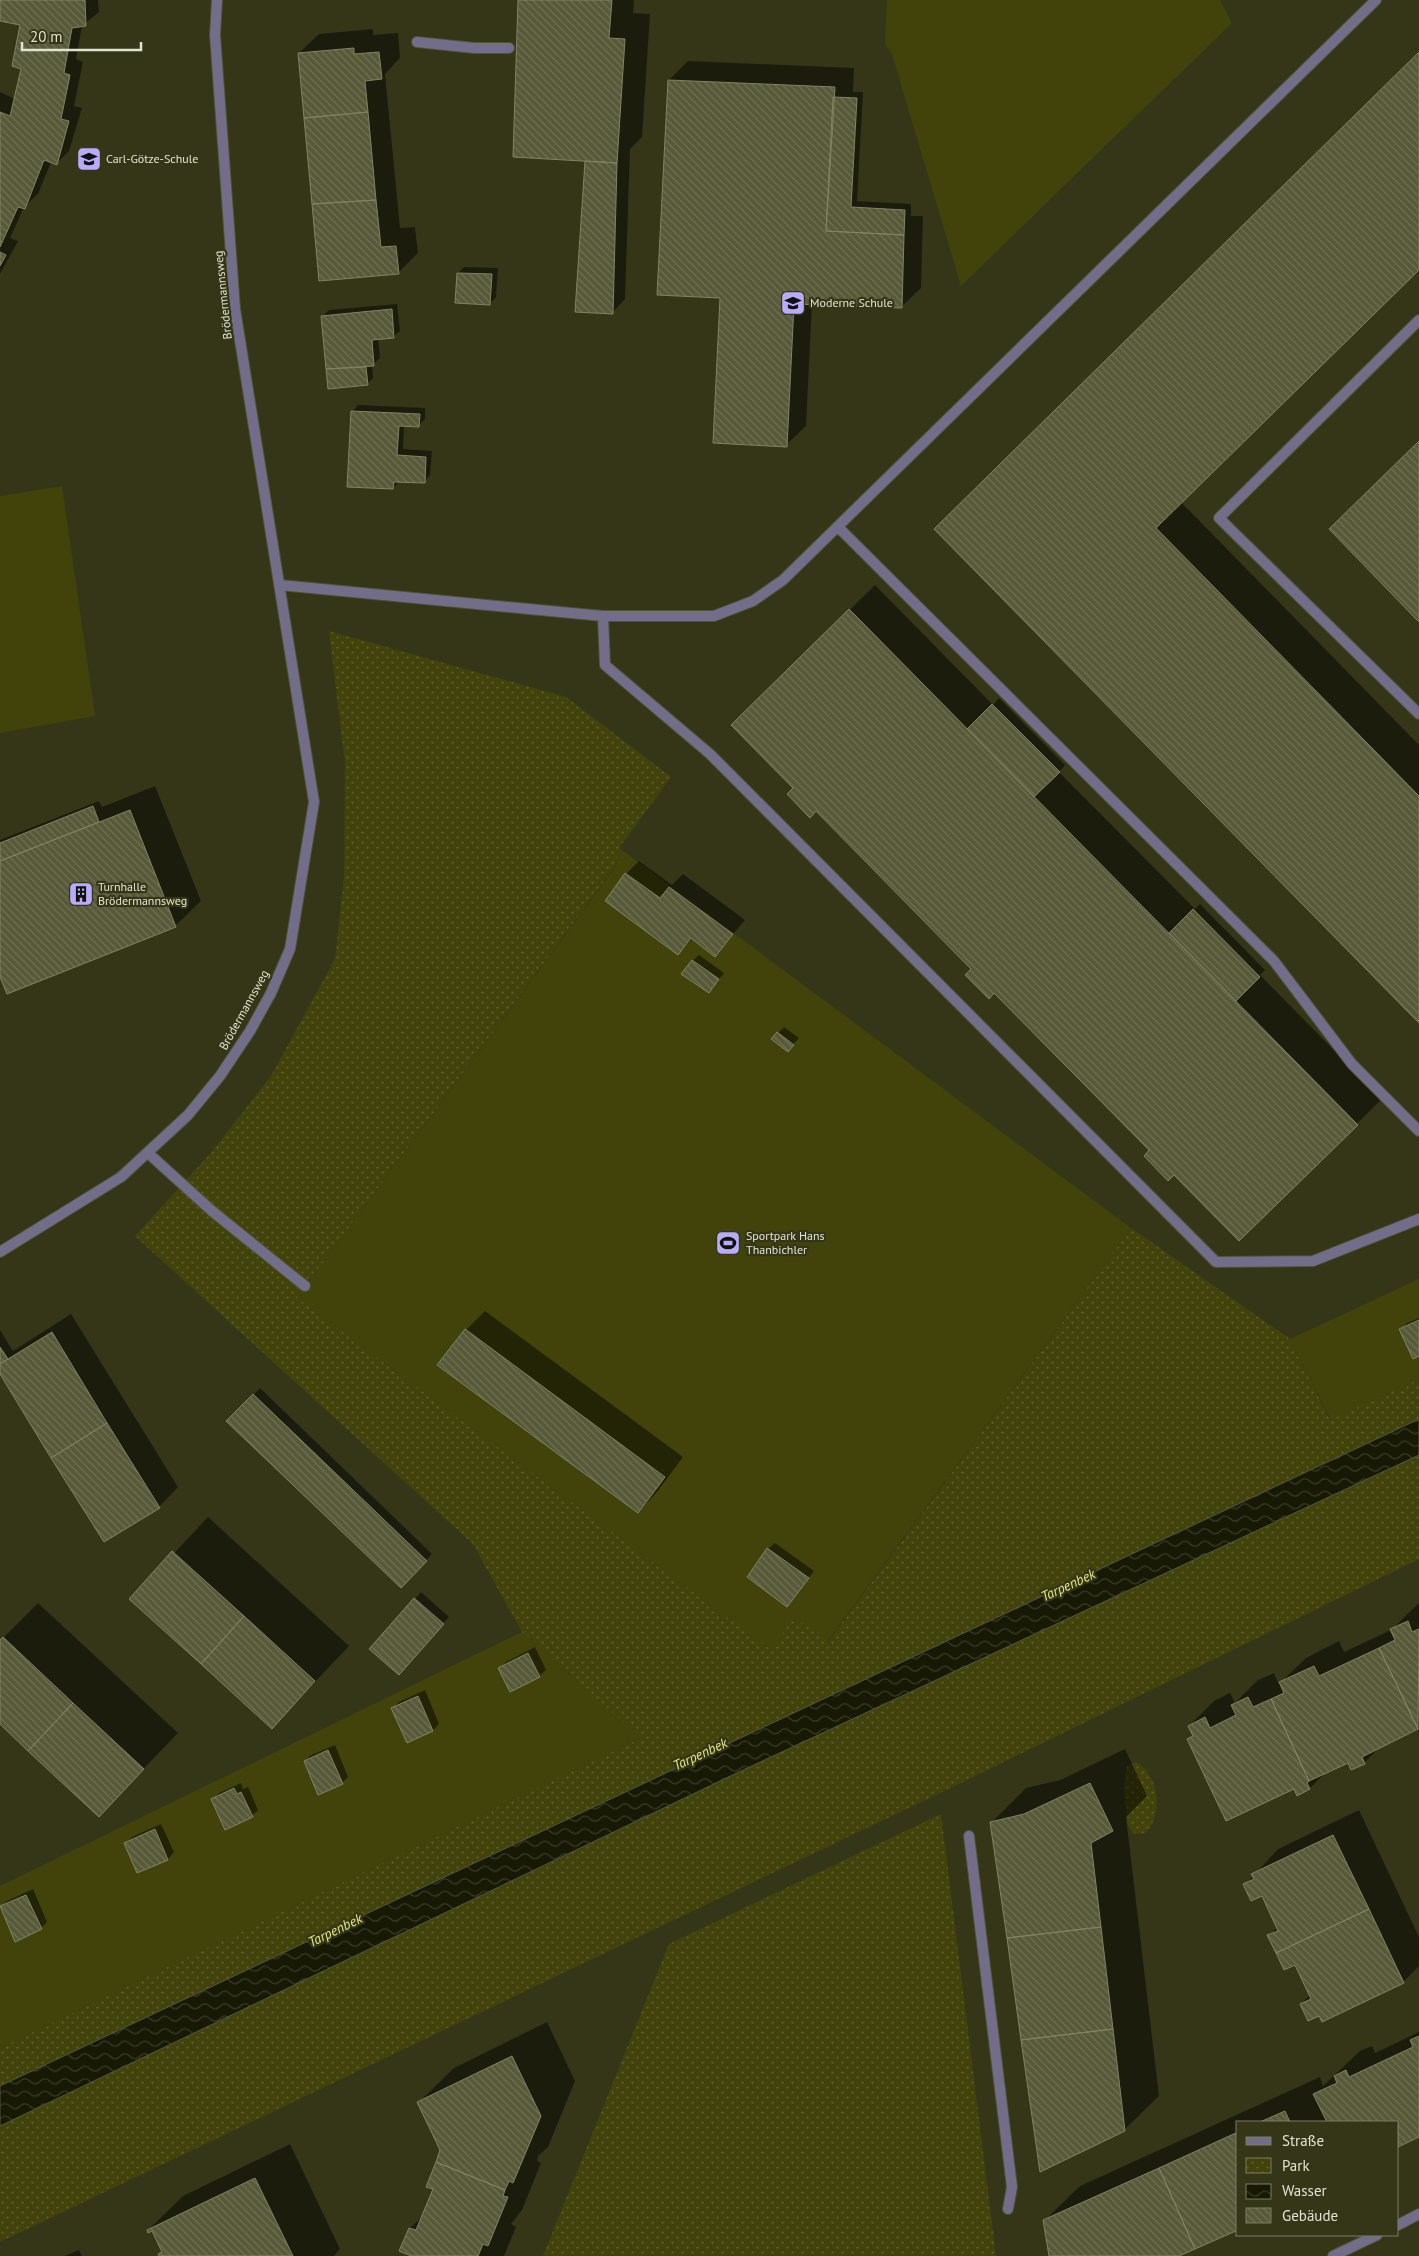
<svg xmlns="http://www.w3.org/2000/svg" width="1419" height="2256" font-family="'PT Sans',sans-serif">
<defs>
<pattern id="park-dots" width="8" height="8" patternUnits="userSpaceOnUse" patternTransform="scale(1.25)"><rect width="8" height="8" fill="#42430b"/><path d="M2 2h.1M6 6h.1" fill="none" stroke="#5d5e2e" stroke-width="1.8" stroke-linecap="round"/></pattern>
<pattern id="water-waves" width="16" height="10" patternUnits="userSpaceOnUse" patternTransform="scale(1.25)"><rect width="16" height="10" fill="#181904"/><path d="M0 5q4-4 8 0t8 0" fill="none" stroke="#393a28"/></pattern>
<pattern id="building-back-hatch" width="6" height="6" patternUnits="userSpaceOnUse" patternTransform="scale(1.25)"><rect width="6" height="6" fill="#575939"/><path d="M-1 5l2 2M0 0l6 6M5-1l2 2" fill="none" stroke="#6f7155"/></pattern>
</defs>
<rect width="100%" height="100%" fill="#353618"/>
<path fill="#42430b" d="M 887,0 L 1220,0 L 1232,23 L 961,286 L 892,54 L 885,45 Z
M 62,486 L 95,716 L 0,733 L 0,496 Z
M 619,848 L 1131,1228 L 827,1642 L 771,1650 L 297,1298 L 616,866 Z
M 1419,1279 L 1419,1379 L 1331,1420 L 1290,1339 Z
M 522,1632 L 641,1738 L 0,2048 L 0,1886 Z"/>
<path fill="url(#park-dots)" d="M 329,631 L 566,697 L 671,777 L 619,848 L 616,865 L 297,1298 L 771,1650 L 794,1617 L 828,1642 L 1131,1228 L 1290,1339 L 1330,1420 L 1419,1379 L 1419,1559 L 938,1794 L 0,2242 L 0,2048 L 641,1738 L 522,1632 L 473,1544 L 135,1236 L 210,1154 L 271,1076 L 335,959 L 344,878 L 345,764 Z
M 1136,1762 C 1159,1774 1164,1816 1145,1833 L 1134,1834 L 1127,1824 C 1129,1816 1126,1812 1125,1804 C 1123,1791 1124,1779 1127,1766 Z
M 941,1814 L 996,2256 L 543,2256 L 669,1944 Z"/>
<path fill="url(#water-waves)" stroke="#545642" d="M 1419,1419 L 1419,1455 L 741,1771 L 0,2126 L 0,2086 Z"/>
<path fill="#0007" d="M 0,0 L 98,0 L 99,12 L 82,26 L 76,59 L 83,62 L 74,106 L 82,108 L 69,151 L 56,164 L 51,162 L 38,194 L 24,207 L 10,238 L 18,241 L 0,274 L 0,92 L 15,99 L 23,68 L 21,25 L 0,20 Z
M 520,0 L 634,0 L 633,13 L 650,14 L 642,137 L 630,149 L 625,299 L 612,313 L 586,160 Z
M 373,29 L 373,35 L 398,33 L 400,58 L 385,74 L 400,228 L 415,227 L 418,253 L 398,273 L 320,280 L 299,53 L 319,34 Z
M 1419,53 L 1419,269 L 1181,502 L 1419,745 L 1419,1021 L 935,529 Z
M 688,61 L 854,68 L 853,92 L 863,92 L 857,201 L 911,204 L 911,216 L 923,216 L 921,288 L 901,307 L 812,303 L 806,426 L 786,445 L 721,297 L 669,80 Z
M 464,267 L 498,268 L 496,297 L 490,304 L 458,273 Z
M 397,304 L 400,331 L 393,337 L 378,338 L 380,358 L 372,365 L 373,378 L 367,384 L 329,388 L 323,316 L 329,310 Z
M 358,405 L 425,408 L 425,419 L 418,426 L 404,425 L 403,449 L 432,451 L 430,475 L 424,482 L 400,481 L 393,488 L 352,412 Z
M 875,585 L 993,705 L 999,698 L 1065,765 L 1059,772 L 1195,909 L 1200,904 L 1265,970 L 1260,975 L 1382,1099 L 1239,1240 L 733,725 Z
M 155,786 L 201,901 L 175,926 L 0,974 L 0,840 L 99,801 L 102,807 Z
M 639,861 L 672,885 L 683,874 L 745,920 L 715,955 L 693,938 L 678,954 L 606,901 L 626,874 Z
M 699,955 L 724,973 L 709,992 L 692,961 Z
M 784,1027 L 799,1038 L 788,1050 L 778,1033 Z
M 485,1311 L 683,1457 L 657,1492 L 638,1512 L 466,1330 Z
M 71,1314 L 178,1487 L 159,1507 L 0,1372 L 0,1330 L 13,1351 Z
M 1419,1318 L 1419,1355 L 1401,1330 L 1407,1323 Z
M 260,1388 L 432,1554 L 401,1587 L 228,1421 Z
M 208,1517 L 349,1646 L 272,1727 L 131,1599 Z
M 775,1543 L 814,1571 L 787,1605 L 768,1549 Z
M 421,1592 L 449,1617 L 405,1667 L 371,1649 Z
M 38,1603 L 178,1733 L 99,1815 L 0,1723 L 0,1641 Z
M 1419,1603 L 1419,1728 L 1381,1746 L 1364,1763 L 1349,1761 L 1326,1772 L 1310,1788 L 1298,1794 L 1294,1787 L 1189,1739 L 1193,1735 L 1189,1726 L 1214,1701 L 1230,1693 L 1235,1703 L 1258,1680 L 1274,1673 L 1278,1683 L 1282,1681 L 1306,1658 L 1339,1641 L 1344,1652 L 1391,1630 Z
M 535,1647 L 546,1670 L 539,1676 L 500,1669 L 506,1662 Z
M 425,1690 L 439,1724 L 433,1730 L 407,1741 L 393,1708 L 399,1702 Z
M 335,1745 L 348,1777 L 342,1783 L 305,1761 L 311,1755 Z
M 1125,1749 L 1147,1796 L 1126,1817 L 1159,2096 L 1124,2130 L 991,1823 L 1026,1788 L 1060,1780 Z
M 241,1783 L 243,1789 L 248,1787 L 258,1810 L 252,1816 L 213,1799 L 219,1793 Z
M 1359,1810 L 1419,1937 L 1419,1966 L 1403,1982 L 1319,2014 L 1301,2004 L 1310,1995 L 1295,1963 L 1269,1936 L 1278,1927 L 1263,1895 L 1245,1885 L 1278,1849 Z
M 161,1824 L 174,1852 L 168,1859 L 138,1872 L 126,1843 L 132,1837 Z
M 33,1889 L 47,1922 L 41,1928 L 15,1940 L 0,1907 L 7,1901 Z
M 547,2022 L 575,2081 L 548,2147 L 538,2156 L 537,2161 L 541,2163 L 522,2210 L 511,2224 L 516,2227 L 504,2256 L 407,2256 L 410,2228 L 424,2215 L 434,2189 L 441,2150 L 419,2102 L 454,2068 Z
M 1419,2032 L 1419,2135 L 1398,2145 L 1398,2122 L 1238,2122 L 1238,2228 L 1176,2256 L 1050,2256 L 1045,2220 L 1080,2186 L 1320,2077 L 1323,2086 L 1360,2051 L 1372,2046 L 1375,2053 Z
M 290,2144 L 340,2249 L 334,2256 L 161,2256 L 163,2250 L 153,2230 L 148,2230 L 183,2196 Z
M 79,2250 L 82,2256 L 65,2256 Z"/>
<path fill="url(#building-back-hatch)" stroke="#818462" d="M 0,0 L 85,0 L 86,26 L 72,28 L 64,73 L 70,75 L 61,119 L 69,121 L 57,165 L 44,160 L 25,209 L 18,207 L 0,247 L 0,112 L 10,116 L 21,69 L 12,66 L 20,25 L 0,21 Z
M 518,0 L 612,0 L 609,38 L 625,39 L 617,163 L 513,157 Z
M 354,48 L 354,54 L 379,52 L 382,79 L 365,81 L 368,112 L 304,118 L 298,53 Z
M 1419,52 L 1419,270 L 1156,528 L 1419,796 L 1419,1023 L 934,529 Z
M 668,80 L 835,87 L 826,231 L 904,235 L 902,308 L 794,304 L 787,447 L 713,443 L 720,298 L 657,295 Z
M 833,97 L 857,98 L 851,207 L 905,210 L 904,235 L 826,231 Z
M 368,112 L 376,200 L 312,204 L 304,118 Z
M 585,161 L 617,163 L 613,314 L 575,312 Z
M 376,200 L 381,247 L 396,246 L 399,274 L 319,281 L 312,204 Z
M 0,252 L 6,255 L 0,266 Z
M 457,273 L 492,274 L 490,305 L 455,303 Z
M 392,309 L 394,338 L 372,340 L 374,366 L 326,369 L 321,316 Z
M 366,367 L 368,385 L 328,389 L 326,369 Z
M 351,411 L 420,414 L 419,427 L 399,426 L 397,455 L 426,457 L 425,483 L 394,482 L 393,489 L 347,487 Z
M 1419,441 L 1419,622 L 1329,529 Z
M 849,609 L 1358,1125 L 1239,1241 L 1174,1175 L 1168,1181 L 1144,1156 L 1149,1150 L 994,993 L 989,999 L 965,975 L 971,969 L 816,811 L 810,818 L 787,794 L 793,788 L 731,725 Z
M 992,704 L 1060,772 L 1034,797 L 967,729 Z
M 93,806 L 99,822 L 0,861 L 0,843 Z
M 130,810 L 176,927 L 7,994 L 0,977 L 0,861 Z
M 625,873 L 660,898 L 669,887 L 733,934 L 715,957 L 691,938 L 678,955 L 605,901 Z
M 1193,909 L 1260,977 L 1236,1001 L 1169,933 Z
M 692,960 L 719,979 L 709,993 L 681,974 Z
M 777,1032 L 794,1045 L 788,1052 L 771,1039 Z
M 1419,1320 L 1419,1356 L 1413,1359 L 1399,1329 Z
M 465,1329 L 665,1477 L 638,1513 L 437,1365 Z
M 52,1332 L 107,1423 L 51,1458 L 0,1374 L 0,1364 Z
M 0,1347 L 8,1359 L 0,1364 Z
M 253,1394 L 427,1561 L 401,1588 L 226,1421 Z
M 107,1423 L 160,1508 L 104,1542 L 51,1458 Z
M 767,1548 L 809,1578 L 787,1607 L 747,1577 Z
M 172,1551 L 244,1616 L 201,1664 L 129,1599 Z
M 414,1598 L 444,1624 L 399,1675 L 369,1649 Z
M 244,1616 L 315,1681 L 272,1729 L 201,1664 Z
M 1408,1621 L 1412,1632 L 1419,1629 L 1418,1729 L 1379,1648 L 1395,1640 L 1390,1629 Z
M 3,1637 L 73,1703 L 28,1751 L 0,1724 L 0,1640 Z
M 1379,1648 L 1418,1729 L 1362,1757 L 1365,1764 L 1351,1770 L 1348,1763 L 1309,1781 L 1271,1699 L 1284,1693 L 1279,1682 L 1314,1666 L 1319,1676 Z
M 528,1653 L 540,1677 L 510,1692 L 498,1668 Z
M 418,1696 L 433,1731 L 407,1743 L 391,1708 Z
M 1248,1697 L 1253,1707 L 1271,1699 L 1309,1781 L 1307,1783 L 1310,1789 L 1297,1796 L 1294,1789 L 1226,1821 L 1187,1739 L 1193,1736 L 1188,1726 L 1205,1717 L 1210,1728 L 1236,1715 L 1231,1705 Z
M 73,1703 L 144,1769 L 99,1817 L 28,1751 Z
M 328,1750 L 343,1784 L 318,1795 L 304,1761 Z
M 1090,1783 L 1113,1831 L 1091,1843 L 1101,1927 L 1007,1938 L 990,1822 L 1024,1814 Z
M 234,1788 L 237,1794 L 241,1792 L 253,1817 L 225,1830 L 211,1799 Z
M 155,1829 L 168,1860 L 137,1873 L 124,1843 Z
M 1333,1835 L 1369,1909 L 1276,1953 L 1267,1935 L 1278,1931 L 1262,1896 L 1251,1901 L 1243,1884 L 1254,1879 L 1251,1874 Z
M 26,1895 L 42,1929 L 15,1942 L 0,1906 Z
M 1369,1909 L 1404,1983 L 1322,2022 L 1319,2016 L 1308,2021 L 1300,2004 L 1311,1999 L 1295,1965 L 1284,1970 L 1276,1953 Z
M 1101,1927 L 1113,2029 L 1021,2040 L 1007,1938 Z
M 1113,2029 L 1125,2131 L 1040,2172 L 1021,2040 Z
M 1419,2036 L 1419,2137 L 1398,2147 L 1398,2122 L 1327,2122 L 1313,2094 L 1337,2083 L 1334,2076 L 1346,2070 L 1349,2077 L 1413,2047 L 1410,2040 Z
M 512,2056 L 541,2116 L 513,2183 L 509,2181 L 505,2190 L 436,2162 L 440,2150 L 417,2102 Z
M 1285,2111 L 1290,2122 L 1260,2122 Z
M 1238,2132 L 1238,2230 L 1195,2249 L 1159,2168 Z
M 436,2162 L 505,2190 L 503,2196 L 508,2197 L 488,2246 L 483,2244 L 478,2256 L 411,2256 L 399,2251 L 409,2228 L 416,2230 L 433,2189 L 426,2187 Z
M 1159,2168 L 1195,2249 L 1179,2256 L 1049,2256 L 1043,2220 Z
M 255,2178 L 293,2256 L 159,2256 L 158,2254 L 162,2252 L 152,2231 L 148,2233 L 147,2230 Z"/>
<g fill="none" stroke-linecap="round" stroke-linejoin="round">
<defs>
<path id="service" d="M 1376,0 L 783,580 L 753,601 L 714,616 L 603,616 L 605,665 L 710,754 L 1216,1262 L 1313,1261 L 1419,1219
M 417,42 L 474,48 L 509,48
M 1419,320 L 1219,518 L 1419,714
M 838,527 L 1274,961 L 1352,1064 L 1419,1131
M 529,609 L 603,616
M 148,1153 L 212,1211 L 305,1286
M 969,1836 L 1012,2187 L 1008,2209"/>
<path id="minor" d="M 280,585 L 529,609
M 0,1252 L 121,1177 L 188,1115 L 220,1076 L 250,1031 L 271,993 L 290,949 L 314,802 L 235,309 L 215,35 L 217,0
M 1398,2225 L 1419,2214
M 1333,2256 L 1377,2235"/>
</defs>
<use href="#service" stroke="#515236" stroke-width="12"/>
<use href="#minor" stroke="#515236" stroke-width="12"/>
<use href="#service" stroke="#726e89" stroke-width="10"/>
<use href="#minor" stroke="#726e89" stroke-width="10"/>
</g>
<defs>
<symbol id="school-square" viewBox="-11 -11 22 22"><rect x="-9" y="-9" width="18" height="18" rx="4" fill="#b8abf7" stroke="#353618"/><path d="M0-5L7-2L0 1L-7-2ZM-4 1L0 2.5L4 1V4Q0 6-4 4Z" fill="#111"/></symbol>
<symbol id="building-square" viewBox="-11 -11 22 22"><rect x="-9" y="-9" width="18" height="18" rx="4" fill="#b8abf7" stroke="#353618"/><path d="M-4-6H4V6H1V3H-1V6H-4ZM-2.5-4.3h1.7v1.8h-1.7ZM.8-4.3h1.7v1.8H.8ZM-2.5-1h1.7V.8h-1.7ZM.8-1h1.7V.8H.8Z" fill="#111"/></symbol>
<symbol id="stadium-square" viewBox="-11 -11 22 22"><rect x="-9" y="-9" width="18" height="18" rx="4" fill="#b8abf7" stroke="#353618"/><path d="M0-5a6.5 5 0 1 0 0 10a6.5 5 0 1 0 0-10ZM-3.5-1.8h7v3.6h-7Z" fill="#111"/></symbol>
</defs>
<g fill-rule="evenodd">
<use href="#school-square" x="75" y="145" width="28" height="28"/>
<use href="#school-square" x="779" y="289" width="28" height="28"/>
<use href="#building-square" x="67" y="880" width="28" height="28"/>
<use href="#stadium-square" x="714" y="1229" width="28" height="28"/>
</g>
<g text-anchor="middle" stroke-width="4.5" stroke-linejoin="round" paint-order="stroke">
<g font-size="12" fill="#e1e3d1" stroke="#353618" text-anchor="start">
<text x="106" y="163">Carl-Götze-Schule</text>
<text x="810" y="307">Moderne Schule</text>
<text x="98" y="891">Turnhalle<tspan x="98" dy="14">Brödermannsweg</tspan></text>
<text x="746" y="1240">Sportpark Hans<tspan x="746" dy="14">Thanbichler</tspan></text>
</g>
<g font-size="12" fill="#e1e3d1" stroke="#353618">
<text transform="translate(223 295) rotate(-96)" y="4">Brödermannsweg</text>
<text transform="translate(244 1010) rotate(-61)" y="4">Brödermannsweg</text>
</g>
<g font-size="14" font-style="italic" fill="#e2e783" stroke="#353618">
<text transform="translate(1068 1585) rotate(-25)" y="5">Tarpenbek</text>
<text transform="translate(700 1754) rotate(-25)" y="5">Tarpenbek</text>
<text transform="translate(335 1930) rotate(-26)" y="5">Tarpenbek</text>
</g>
</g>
<rect x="1236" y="2121" width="162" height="115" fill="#353618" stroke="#7a7b62"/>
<rect x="1246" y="2137" width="25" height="8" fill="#726e89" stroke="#7a7b62"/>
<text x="1282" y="2146" font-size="15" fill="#e1e3d1">Straße</text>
<rect x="1246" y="2158" width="25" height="15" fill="url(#park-dots)" stroke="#7a7b62"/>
<text x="1282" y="2171" font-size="15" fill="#e1e3d1">Park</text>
<rect x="1246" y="2184" width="25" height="15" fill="url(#water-waves)" stroke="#7a7b62"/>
<text x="1282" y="2196" font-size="15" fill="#e1e3d1">Wasser</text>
<rect x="1246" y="2208" width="25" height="15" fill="url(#building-back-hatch)" stroke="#7a7b62"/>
<text x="1282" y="2221" font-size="15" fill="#e1e3d1">Gebäude</text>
<path d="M22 42v8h119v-8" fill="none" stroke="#e1e3d1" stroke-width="2.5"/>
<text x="30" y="42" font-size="15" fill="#e1e3d1" stroke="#353618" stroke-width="4" paint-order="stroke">20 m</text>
</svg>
